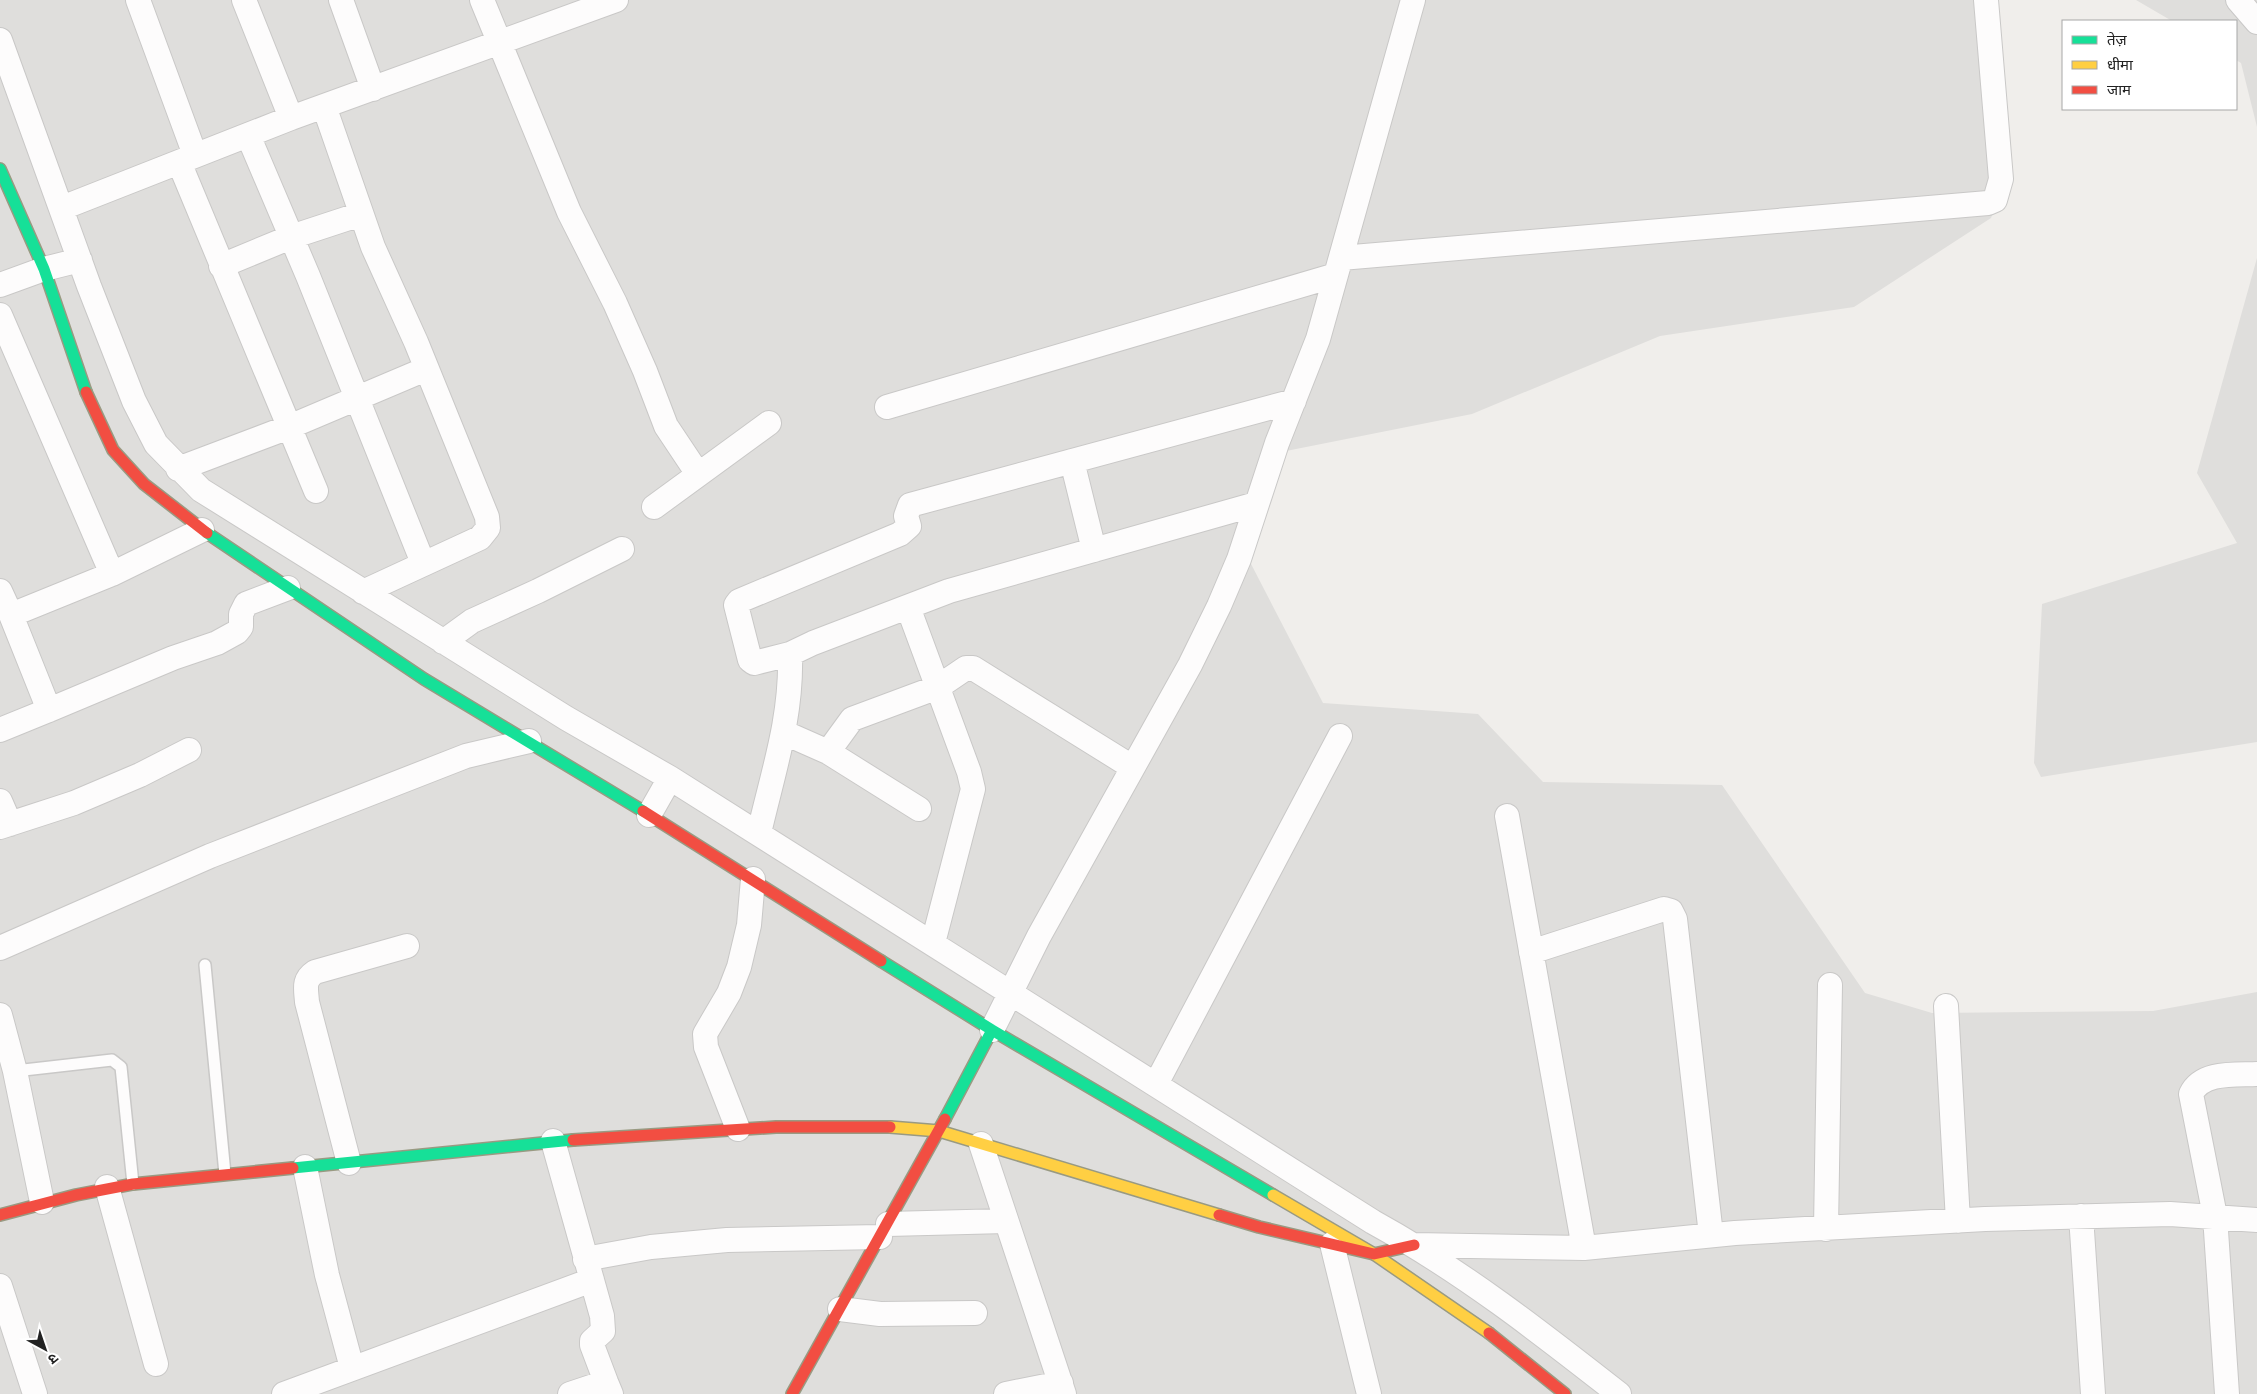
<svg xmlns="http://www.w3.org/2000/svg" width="2257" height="1394" font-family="'Source Sans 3','Noto Sans Devanagari',sans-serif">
<rect width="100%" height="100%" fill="#f0eeeb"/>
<path fill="#dfdedc" d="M 0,0 L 1995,0 L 2005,180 L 1991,218 L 1854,307 L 1660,336 L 1472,414 L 1281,452 L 1250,562 L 1323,703 L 1478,714 L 1543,782 L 1722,785 L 1865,993 L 1932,1013 L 2153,1011 L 2257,992 L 2257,1394 L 0,1394 Z
M 2136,0 L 2257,0 L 2257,127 L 2241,63 L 2236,60 L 2236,21 L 2172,21 Z
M 2257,258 L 2257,742 L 2041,777 L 2034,763 L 2042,604 L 2237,543 L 2197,473 Z"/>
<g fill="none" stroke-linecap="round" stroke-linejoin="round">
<defs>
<path id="lane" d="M 205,965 L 225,1174
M 15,1071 L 112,1060 L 121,1067 L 133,1184"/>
<path id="street" d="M 138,0 L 195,155
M 244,0 L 291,118
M 341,0 L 373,89
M 482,0 L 569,212 L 615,303 L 645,371 L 666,426 L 698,474
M 2238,0 L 2257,22
M 0,40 L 89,286 L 134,401 L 156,444 L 201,490 L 566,718 L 670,778 L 1373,1222 C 1462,1271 1540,1332 1619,1394
M 324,106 L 373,247 L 416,342 L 487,517 L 488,528 L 480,538 L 363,592
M 248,135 L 308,276 L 423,563
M 179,162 L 316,491
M 62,208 L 291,118 L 616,0
M 1341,258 L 1988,203 L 1995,200 L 2001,179 L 1986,0
M 221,266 L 291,237 L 361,214
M 0,285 L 44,269 L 80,260
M 0,315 L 112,574 L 202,530
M 887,407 L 1336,275
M 1072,461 L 1094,550
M 178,469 L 289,427 L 426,369
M 654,507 L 769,423
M 0,591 L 11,615 L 112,574
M 908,607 L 969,772 L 973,789 L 933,943
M 11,615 L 49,710 L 173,658 L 217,643 L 237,632 L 241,627 L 241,614 L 246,604 L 288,588
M 443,642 L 472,621 L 538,591 L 622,549
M 790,654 L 754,663 L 750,660 L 736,605 L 739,601 L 900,534 L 909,526 L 906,516 L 910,505 L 1294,401
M 0,730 L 49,710
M 785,733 L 828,752 L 852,719 L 938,687 L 966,668 L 973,668 L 1132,767
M 828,752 L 919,809
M 0,801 L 10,824
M 649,815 L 670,778
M 1507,816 L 1584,1248
M 0,827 L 74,803 L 140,775 L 189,750
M 759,833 C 773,772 792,718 790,654 L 813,643 L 949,591 L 1256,504
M 0,948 L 210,856 L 466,756 L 529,741
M 1531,952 L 1664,909 L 1671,911 L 1675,919 L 1711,1235
M 1946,1006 L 1958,1221
M 0,1015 L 15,1071 L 42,1202
M 992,1030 L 1039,936 L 1190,665 L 1219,606 L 1239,559 L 1277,443 L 1318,339 L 1413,0
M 1156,1084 L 1340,736
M 738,1129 L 706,1047 L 705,1034 L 729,993 L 739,967 L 749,925 L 753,879
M 553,1141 L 602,1316 L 603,1331 L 592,1341 L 592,1345 L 606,1382
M 981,1144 L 1064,1394
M 349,1163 L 307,1002 C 306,988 303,980 315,972 L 407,946
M 305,1167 L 327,1275 L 352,1368
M 107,1187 L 156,1364
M 2081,1216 L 2093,1394
M 888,1224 L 1006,1221
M 1826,1229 L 1830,985
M 1332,1244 L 1369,1394
M 1414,1245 L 1584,1248 L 1735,1233 L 1985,1219 L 2170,1214 L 2257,1220
M 585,1259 L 651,1247 L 727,1240 L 880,1237
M 0,1286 L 35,1394
M 840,1309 L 880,1314 L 975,1313
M 284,1394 L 592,1280
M 570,1394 L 606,1382 L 611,1394
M 1006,1394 L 1061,1383
M 2227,1394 L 2215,1216 L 2191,1094 C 2202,1071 2235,1075 2257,1074"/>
<path id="fast" d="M 0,169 L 44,269 L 86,392
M 207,533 L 424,679 L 643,811
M 881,961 L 992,1030 L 1273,1195
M 945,1119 L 992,1030
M 293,1168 L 573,1140"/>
<path id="slow" d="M 890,1127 L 939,1131 L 1219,1215
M 1273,1195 L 1374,1254 L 1489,1333"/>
<path id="jam" d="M 86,392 L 113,450 L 144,484 L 207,533
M 643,811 L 881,961
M 573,1140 L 776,1127 L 890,1127
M 0,1215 L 76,1195 L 133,1184 L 293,1168
M 1219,1215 L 1259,1227 L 1374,1254 L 1414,1245
M 1489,1333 L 1565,1394
M 792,1394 L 945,1119"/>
</defs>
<use href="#lane" stroke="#c9c8c7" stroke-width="14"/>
<use href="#street" stroke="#c9c8c7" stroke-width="26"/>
<use href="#fast" stroke="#999a82" stroke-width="14"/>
<use href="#slow" stroke="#999a82" stroke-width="14"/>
<use href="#jam" stroke="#999a82" stroke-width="14"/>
<use href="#lane" stroke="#fdfcfc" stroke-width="11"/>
<use href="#street" stroke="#fdfcfc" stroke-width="24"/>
<use href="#fast" stroke="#16e098" stroke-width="11"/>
<use href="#slow" stroke="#ffcf43" stroke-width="11"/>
<use href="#jam" stroke="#f24e42" stroke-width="11"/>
</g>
<rect x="2062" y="20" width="175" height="90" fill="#ffffff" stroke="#a7a7a7"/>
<rect x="2072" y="36" width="25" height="8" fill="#16e098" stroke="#a7a7a7"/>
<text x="2107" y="45" font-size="15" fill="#222222">तेज़</text>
<rect x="2072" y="61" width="25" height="8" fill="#ffcf43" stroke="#a7a7a7"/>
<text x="2107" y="70" font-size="15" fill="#222222">धीमा</text>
<rect x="2072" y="86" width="25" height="8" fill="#f24e42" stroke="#a7a7a7"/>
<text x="2107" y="95" font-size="15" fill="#222222">जाम</text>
<g transform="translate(45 1349) rotate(140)" stroke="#ffffff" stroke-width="4" paint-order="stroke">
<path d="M0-4L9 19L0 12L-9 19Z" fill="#222222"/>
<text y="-8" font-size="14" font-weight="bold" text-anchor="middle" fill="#222222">उ</text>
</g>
</svg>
